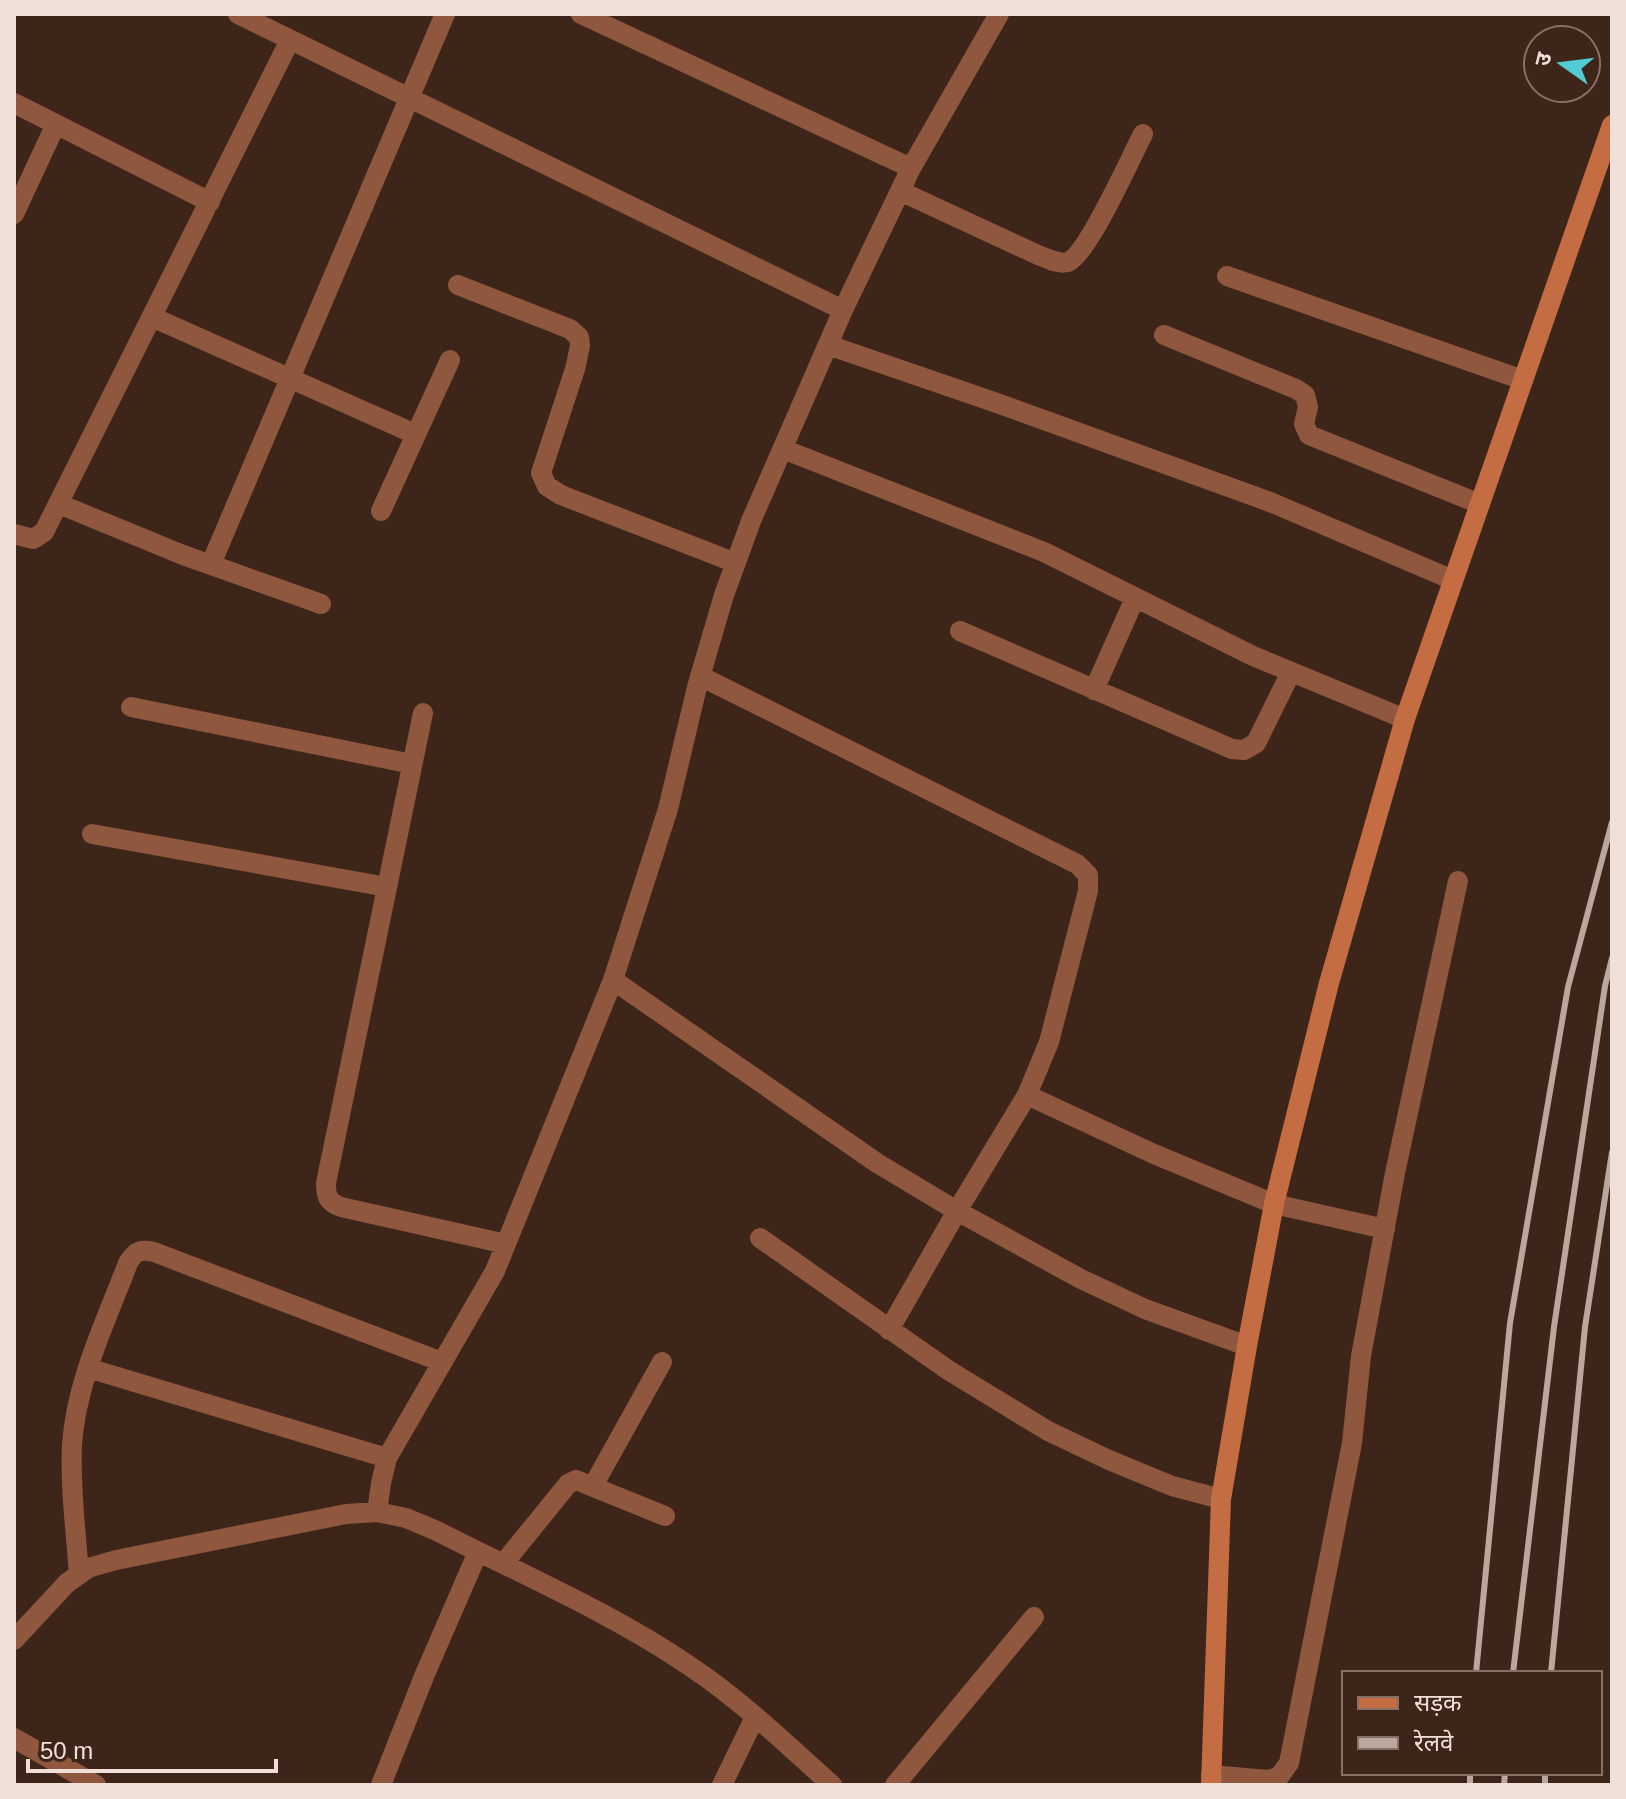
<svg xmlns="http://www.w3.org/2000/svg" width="1626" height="1799" font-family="Arial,'Noto Sans Devanagari',sans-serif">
<rect width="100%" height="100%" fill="#3e2519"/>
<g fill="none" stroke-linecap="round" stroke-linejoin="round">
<path stroke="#8f573d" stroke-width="20" d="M 238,14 L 843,310
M 581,14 L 911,168
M 14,103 L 210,202
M 900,191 L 1038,255 C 1047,258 1058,265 1068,262 C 1088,254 1131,157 1143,134
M 14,214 L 56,124
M 1227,276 L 1523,380
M 458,285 L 570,329 L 579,337 L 580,346 L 575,369 L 541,473 L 547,486 L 561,495 L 736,563
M 152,317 L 415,434
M 1164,335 L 1296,389 L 1305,395 L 1308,407 L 1304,424 L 1309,435 L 1480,504
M 828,345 L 997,403 L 1270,502 L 1453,580
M 783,449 L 1044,552 L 1253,656 L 1405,719
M 59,504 L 183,555 L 321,604
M 381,511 L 450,360
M 14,534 L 33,539 L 44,532 L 290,40
M 211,564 L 445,14
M 960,631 L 1232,749 L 1244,750 L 1256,743 L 1291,672
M 700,676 L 1077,864 L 1088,875 L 1088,891 L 1049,1042 L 1027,1095 L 957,1211 L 889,1330
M 1094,690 L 1135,598
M 131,707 L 412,764
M 423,713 L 326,1183 C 326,1197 328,1202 341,1207 L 506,1244
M 92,834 L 387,887
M 613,980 L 877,1163 L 957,1211 L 1081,1279 L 1145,1309 L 1247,1346
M 1027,1095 L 1154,1154 L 1274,1204 L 1385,1229
M 760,1238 L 948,1370 L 1048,1431 L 1109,1460 L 1172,1486 L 1221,1499
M 88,1368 L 387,1458
M 593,1486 L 662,1362
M 377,1512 L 381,1483 L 387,1458 L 495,1271 L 613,980 L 668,809 L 697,687 L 724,595 L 751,521 L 843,310 L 911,168 L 999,14
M 503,1564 L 568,1484 L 576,1480 L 665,1516
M 79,1575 C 76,1532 70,1488 72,1445 C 76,1382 106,1321 128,1263 C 135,1251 140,1249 154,1252 L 442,1362
M 14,1640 L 67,1583 L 88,1568 L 116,1560 L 346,1514 L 377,1512 L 406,1518 L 437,1531 C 521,1574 614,1614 691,1667 C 742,1701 787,1745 832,1785
M 14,1738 L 96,1785
M 1211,1775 L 1268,1780 L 1279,1777 L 1289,1763 L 1352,1443 L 1361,1356 L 1395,1173 L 1458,881
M 381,1785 L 425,1674 L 478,1552
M 722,1785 L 755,1717
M 895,1785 L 1034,1617"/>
<path stroke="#c56d42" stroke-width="20" d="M 1211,1785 L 1221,1499 L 1247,1346 L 1274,1204 L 1329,983 L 1405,719 L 1612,125"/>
<path stroke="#baa79e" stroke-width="6" d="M 1476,1673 L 1510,1323 L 1568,987 L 1612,822
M 1513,1673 L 1554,1327 L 1605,986 L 1612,958
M 1551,1673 L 1585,1327 L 1612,1152
M 1470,1785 L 1470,1773
M 1504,1785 L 1505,1773
M 1545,1785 L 1545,1773"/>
</g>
<rect width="1626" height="1799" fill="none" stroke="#f1e0d9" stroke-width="32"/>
<rect x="1342" y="1671" width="260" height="104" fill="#3e2519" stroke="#867066" stroke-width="2"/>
<rect x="1358" y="1697" width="40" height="12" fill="#c56d42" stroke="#867066" stroke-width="2"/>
<text x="1414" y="1711" font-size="24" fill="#f1e0d9">सड़क</text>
<rect x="1358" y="1737" width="40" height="12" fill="#baa79e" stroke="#867066" stroke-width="2"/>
<text x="1414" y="1751" font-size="24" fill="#f1e0d9">रेलवे</text>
<g transform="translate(1562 64) rotate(284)"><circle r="38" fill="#3e2519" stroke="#867066" stroke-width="2"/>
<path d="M0-6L14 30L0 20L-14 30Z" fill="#51ccd4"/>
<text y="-12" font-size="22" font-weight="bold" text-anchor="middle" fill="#f1e0d9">उ</text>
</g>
<path d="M28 1759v12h248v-12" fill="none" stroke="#f1e0d9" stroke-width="4"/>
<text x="40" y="1759" font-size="24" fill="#f1e0d9" stroke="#3e2519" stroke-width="6" paint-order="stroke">50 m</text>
</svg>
